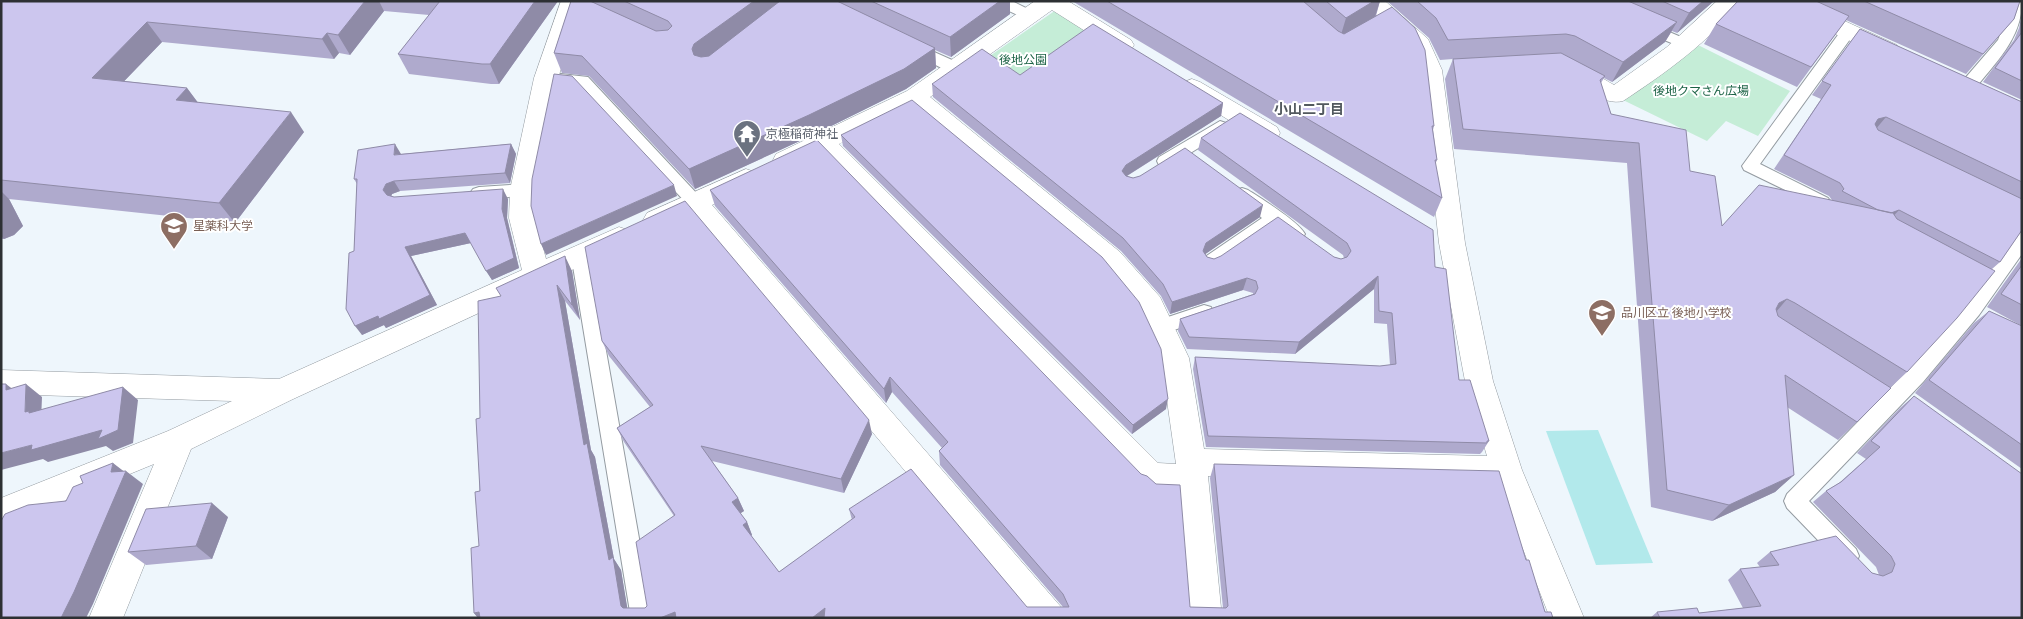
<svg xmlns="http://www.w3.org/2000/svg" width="2023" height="619" font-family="'Archivo Narrow','Noto Sans JP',sans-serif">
<rect width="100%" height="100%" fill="#eef6fc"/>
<path fill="#c5edd7" d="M 1056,10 L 1090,32 L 1029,92 L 984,60 Z
M 1698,45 L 1790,91 L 1758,136 L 1726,121 L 1707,141 L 1623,100 Z"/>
<path fill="#b2e9eb" d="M 1598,430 L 1653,563 L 1596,565 L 1546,431 Z"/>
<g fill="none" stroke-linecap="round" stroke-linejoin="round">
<defs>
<path id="lane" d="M 992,1 L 1012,1 L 1034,12 L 1036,15 L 1034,18 L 1024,18 L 994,4 Z
M 2013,1 L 2022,1 C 2022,39 1995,63 1973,91 L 1967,92 L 1961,91 L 1959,87 L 1961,83 L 1998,40 Z
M 1646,22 L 1688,40 L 1691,43 L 1688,46 L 1683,48 L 1641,30 L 1638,27 L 1641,24 Z
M 1848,26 L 1853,28 L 1856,31 L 1760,164 L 1828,198 L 1831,202 L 1828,206 L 1822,208 L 1744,170 L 1742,166 L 1843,28 Z
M 914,43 L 961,64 L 963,68 L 961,72 L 949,72 L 909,51 L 906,48 L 909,45 Z
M 552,73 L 588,77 L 701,198 L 704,202 L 701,206 L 695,208 L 689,206 L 577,86 L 546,82 L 544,78 L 546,74 Z
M 1220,121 L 1226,123 L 1228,127 L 1226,131 L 1171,165 L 1165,167 L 1159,165 L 1157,161 L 1159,157 Z
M 523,184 L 529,186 L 532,190 L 529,194 L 523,196 L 479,199 L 473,197 L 470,193 L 473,189 L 479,187 Z
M 1242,188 L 1248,190 C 1262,199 1298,221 1305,234 L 1302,239 C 1291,242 1283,234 1274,227 L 1217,267 L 1211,269 L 1205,267 L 1202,262 L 1205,257 L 1262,218 L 1236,198 L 1233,194 L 1236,190 Z
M 2022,232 L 2022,254 L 1979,315 L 1923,382 L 1809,501 L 1856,549 L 1859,556 L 1856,563 L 1848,566 L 1840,563 L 1787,508 L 1784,501 L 1787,494 C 1869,411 1951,331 2016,234 Z
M 580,247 L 586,249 L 589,254 L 653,618 L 631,618 L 571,254 L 574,249 Z
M 1204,305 L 1211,307 L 1213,312 L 1211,317 L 1160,335 L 1153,332 L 1151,327 L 1153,322 Z"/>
<path id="street" d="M 561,1 L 583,1 L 558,78 L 536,190 L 535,218 L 546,259 L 619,227 L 628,230 L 632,237 L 628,244 L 291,400 L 191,449 L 123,618 L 89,618 L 154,464 L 1,527 L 1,498 L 168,431 L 232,401 L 1,394 L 1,370 L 279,379 L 522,270 L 509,218 L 510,190 L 534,78 Z
M 1035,1 L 1068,1 L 1131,40 L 1134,45 L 1131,50 L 1123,52 L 1115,50 L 1052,10 L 930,97 L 1120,252 L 1160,297 L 1189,358 L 1204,449 L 1487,456 L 1465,381 L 1439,243 L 1420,70 L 1410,47 L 1361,1 L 1385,1 L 1428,39 L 1442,70 L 1465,243 L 1493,381 L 1522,470 L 1584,618 L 1550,618 L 1497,483 L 1208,476 L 1222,618 L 1188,618 L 1178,491 L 1151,489 L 1140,486 L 819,154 L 785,169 L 776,166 L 773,160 L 776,154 L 907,91 ZM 913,108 L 1102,266 L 1139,311 L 1161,358 L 1176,464 L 1158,463 L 839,144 Z
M 1717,1 L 1740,1 C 1714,39 1661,76 1623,101 C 1604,106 1579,86 1562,76 L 1559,71 L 1562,66 C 1580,61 1599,77 1614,85 L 1667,47 Z
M 1771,1 L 1801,1 L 1897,45 L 1900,50 L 1897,55 L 1889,57 L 1881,55 L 1774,6 Z
M 1192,79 L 1200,82 L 1277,127 L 1280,133 L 1277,139 L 1268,141 L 1259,139 L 1184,92 L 1180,87 L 1184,82 Z
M 746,169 L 755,172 L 758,178 L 755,184 L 712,205 L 1061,607 L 1066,618 L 1028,618 L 691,215 L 656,230 L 647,227 L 643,220 L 647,213 Z"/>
</defs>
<use href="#lane" stroke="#949ba1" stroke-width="2"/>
<use href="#street" stroke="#949ba1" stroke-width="1"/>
<use href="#lane" fill="#fff" fill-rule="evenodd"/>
<use href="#street" fill="#fff" fill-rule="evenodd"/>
</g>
<path fill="#afaacd" d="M 1,1 L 558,1 L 499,84 L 491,84 L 409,74 L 398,54 L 429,15 L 384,11 L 350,55 L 339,53 L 334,59 L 162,42 L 124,81 L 187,88 L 198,103 L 304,132 L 235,223 L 9,199 L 23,226 L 14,235 L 4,239 L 1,239 Z
M 571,1 L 1010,1 L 1010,14 L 951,57 L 935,50 L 936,68 L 906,89 L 813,135 L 695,189 L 589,76 L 562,73 L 554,53 Z
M 1072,1 L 1380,1 L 1376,16 L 1434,126 L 1433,130 L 1437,160 L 1435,165 L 1442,198 L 1434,217 Z
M 1387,1 L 1714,1 L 1677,33 L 1672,31 L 1665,42 L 1612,82 L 1604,78 L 1601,83 L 1611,114 L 1690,171 L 1722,226 L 1832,200 L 1829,196 L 1774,169 L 1821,99 L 1812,95 L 1860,29 L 2022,102 L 2022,230 L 2000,262 L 1992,269 L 1907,372 L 1890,388 L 1857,422 L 1838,440 L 1787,407 L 1794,475 L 1775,492 L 1712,521 L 1651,507 L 1627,163 L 1454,149 L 1445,79 L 1453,59 L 1440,60 L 1429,38 Z
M 1738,1 L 2020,1 L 2014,19 L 1966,74 L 1846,20 L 1797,87 L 1704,44 L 1716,24 Z
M 2022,14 L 2022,100 L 1983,82 L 2014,40 L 2019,28 Z
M 1020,75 L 1223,103 L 1221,116 L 1127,176 L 1260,217 L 1205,254 L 1207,257 L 1214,259 L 1334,257 L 1341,259 L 1344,258 L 1343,255 L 1198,150 L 1201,138 L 1435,267 L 1459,380 L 1489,441 L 1482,452 L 1480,454 L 1206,447 L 1193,369 L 1195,357 L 1380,366 L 1390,365 L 1387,324 L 1374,323 L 1374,289 L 1295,354 L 1187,349 L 1178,331 L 1180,319 L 1253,294 L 1253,293 L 1243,290 L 1170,314 L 1161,296 L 1121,251 L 933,97 L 932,84 Z
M 841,135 L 1166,409 L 1132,434 L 843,146 Z
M 511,144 L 516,154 L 510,183 L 400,191 L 392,194 L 391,196 L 394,197 L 508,199 L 507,218 L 519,268 L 492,280 L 471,243 L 411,256 L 437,305 L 386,328 L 384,325 L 362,335 L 354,251 L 357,184 L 354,179 L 401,154 Z
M 710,190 L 1190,607 L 1223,608 L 1210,478 L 1214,464 L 1526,560 L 1545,612 L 1553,618 L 478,618 L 474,613 L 479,546 L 480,418 L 501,296 L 572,271 L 580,320 L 565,301 L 591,450 L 595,457 L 614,559 L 621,570 L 627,608 L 645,608 L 647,606 L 674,516 L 624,442 L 617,428 L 650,407 L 609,356 L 602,341 L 872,434 L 844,493 L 712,461 L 738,498 L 744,511 L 740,513 L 747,522 L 752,535 L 751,536 L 779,572 L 852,520 L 849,509 L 1027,607 L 1063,607 L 940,465 L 939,451 L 942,448 L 892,392 L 886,403 L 715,206 Z
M 2022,258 L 2022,326 L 1987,307 Z
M 1989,311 L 2022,326 L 2022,469 L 1915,393 L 1974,323 Z
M 1914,396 L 2022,618 L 1650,618 L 1657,612 L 1699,613 L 1743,608 L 1728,580 L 1740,569 L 1760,567 L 1757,563 L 1770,552 L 1872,573 L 1879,575 L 1876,567 L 1813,502 L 1826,491 L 1839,483 L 1866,459 L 1857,453 L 1900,408 Z
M 228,517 L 212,559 L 146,565 L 128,552 Z"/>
<path fill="#8f8ba7" d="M 365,1 L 379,1 L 384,11 L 350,55 L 338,35 Z
M 535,1 L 558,1 L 499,84 L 490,64 Z
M 754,1 L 786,1 L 697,69 L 692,49 L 694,44 Z
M 1000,1 L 1010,1 L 1010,14 L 951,57 L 950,37 Z
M 1374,1 L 1380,1 L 1375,17 L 1340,38 L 1346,18 Z
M 1703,1 L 1714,1 L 1677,33 L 1689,13 Z
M 147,22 L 162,42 L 108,98 L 92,78 Z
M 1677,22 L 1665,42 L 1612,82 L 1623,62 Z
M 327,33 L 339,53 L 334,59 L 322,39 Z
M 935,48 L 936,68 L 906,89 L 813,135 L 695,189 L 689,169 Z
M 187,88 L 202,108 L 176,100 Z
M 1223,103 L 1221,116 L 1125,177 L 1122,171 L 1126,165 Z
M 291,112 L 304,132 L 235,223 L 219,203 Z
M 1886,117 L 1875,130 L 1867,132 L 1878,119 Z
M 395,144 L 401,154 L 394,155 Z
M 511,144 L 516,154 L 510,183 L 505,173 Z
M 394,181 L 400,191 L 392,194 L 390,200 L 383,190 L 386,184 Z
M 674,185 L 677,196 L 546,255 L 541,244 Z
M 503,189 L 508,199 L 507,218 L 519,268 L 492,280 L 486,271 L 502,209 Z
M 1,191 L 9,199 L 23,226 L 14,235 L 4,239 L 1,236 Z
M 1263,205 L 1260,217 L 1204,255 L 1203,251 L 1206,243 Z
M 1899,210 L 1887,223 L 1891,212 Z
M 465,233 L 471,243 L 411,256 L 437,305 L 386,328 L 384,325 L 362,335 L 355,326 L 405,247 Z
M 565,256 L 572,271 L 580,320 L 572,305 Z
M 1378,276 L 1374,289 L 1295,354 L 1299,342 Z
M 1247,278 L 1243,290 L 1170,314 L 1172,302 Z
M 557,285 L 565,301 L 591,450 L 595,457 L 614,559 L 621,570 L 629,618 L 621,606 L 609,560 L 584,445 Z
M 1787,299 L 1771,318 L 1779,303 Z
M 890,377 L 892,392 L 886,403 L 884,389 Z
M 6,384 L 23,397 L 6,390 Z
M 26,384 L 42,397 L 41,421 L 25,412 Z
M 123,387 L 138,400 L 133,443 L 113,451 L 106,446 L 48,462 L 43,459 L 1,470 L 1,453 L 32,445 Z
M 1168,399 L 1166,409 L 1132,434 L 1133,425 Z
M 869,420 L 872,434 L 844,493 L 841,479 Z
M 113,463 L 126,473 L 126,471 L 143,484 L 93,604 L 86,618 L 61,618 L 111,472 Z
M 1794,475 L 1775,492 L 1712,521 L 1729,505 Z
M 738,498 L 744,511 L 738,515 L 732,502 Z
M 212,503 L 228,517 L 212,559 L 196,546 Z
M 747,522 L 752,535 L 748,538 L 743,525 Z
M 825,608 L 829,618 L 812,618 Z
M 479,612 L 484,618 L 478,618 L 474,613 Z
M 675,612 L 679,618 L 660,618 Z"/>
<path fill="#ccc6ee" stroke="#8f8ba7" d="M 1,1 L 365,1 L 338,35 L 327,33 L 322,39 L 147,22 L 92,78 L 187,88 L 176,100 L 291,112 L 219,203 L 1,180 Z
M 440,1 L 535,1 L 490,64 L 482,64 L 398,54 Z
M 571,1 L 590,1 L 656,31 L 668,30 L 672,26 L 668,21 L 624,1 L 754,1 L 694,44 L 692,49 L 694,55 L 701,57 L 709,56 L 780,1 L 837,1 L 935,48 L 904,69 L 809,115 L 689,169 L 582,56 L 554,53 Z
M 871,1 L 1000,1 L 950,37 Z
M 1107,1 L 1303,1 L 1338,31 L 1344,34 L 1392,7 L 1415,28 L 1425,50 L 1434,126 L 1432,126 L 1437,160 L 1435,160 L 1442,198 Z
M 1326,1 L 1374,1 L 1346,18 Z
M 1417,1 L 1628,1 L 1677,22 L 1623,62 L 1575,36 L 1566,34 L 1448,40 L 1436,18 Z
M 1662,1 L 1703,1 L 1689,13 Z
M 1738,1 L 1816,1 L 1849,16 L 1811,67 L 1716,24 Z
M 1864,1 L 2020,1 L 2014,19 L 1983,54 Z
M 1093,24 L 1223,103 L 1126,165 L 1122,171 L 1126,176 L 1133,178 L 1140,176 L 1185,148 L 1263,205 L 1206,243 L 1203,251 L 1207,257 L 1214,259 L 1221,256 L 1278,217 L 1334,257 L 1341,259 L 1347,257 L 1351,251 L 1347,243 L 1201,138 L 1240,113 L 1433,230 L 1435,267 L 1446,269 L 1459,380 L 1470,380 L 1489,441 L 1487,441 L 1487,443 L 1208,436 L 1195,357 L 1380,366 L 1396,364 L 1392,313 L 1379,311 L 1378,276 L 1299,342 L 1189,337 L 1180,319 L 1255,294 L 1258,288 L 1256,281 L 1247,278 L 1172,302 L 1163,284 L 1123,238 L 932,84 L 982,49 L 1020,75 Z
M 1860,29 L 2022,102 L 2022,182 L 1886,117 L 1878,119 L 1875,124 L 1878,130 L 2022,199 L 2022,230 L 2000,262 L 1899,210 L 1891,213 L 1878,210 L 1842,191 L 1844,189 L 1840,183 L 1784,155 L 1831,85 L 1822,81 Z
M 2022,32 L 2022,81 L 1995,68 Z
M 1561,53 L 1605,76 L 1600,80 L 1611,114 L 1686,130 L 1690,171 L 1715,176 L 1722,226 L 1759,185 L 1893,213 L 1897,219 L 1995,271 L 1957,318 L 1907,372 L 1795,303 L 1787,299 L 1779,303 L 1776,309 L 1778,316 L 1891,388 L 1857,422 L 1785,375 L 1794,475 L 1729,505 L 1667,490 L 1639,143 L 1463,129 L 1453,59 Z
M 554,74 L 572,76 L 674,185 L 541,244 L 531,206 L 532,179 Z
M 912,100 L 1102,257 L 1139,302 L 1161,349 L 1168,399 L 1133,425 L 841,135 Z
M 817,140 L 1141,474 L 1147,476 L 1156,484 L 1180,485 L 1190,607 L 1226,608 L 1228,606 L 1214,464 L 1499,471 L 1526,560 L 1529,560 L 1545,612 L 1551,612 L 1553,618 L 824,618 L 825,608 L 812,618 L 676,618 L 675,612 L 660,618 L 480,618 L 479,612 L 474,613 L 471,548 L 479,546 L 475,492 L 480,491 L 476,419 L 480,418 L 478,301 L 501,296 L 496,288 L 565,256 L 572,305 L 557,285 L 584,445 L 587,443 L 609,560 L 613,557 L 621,606 L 623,608 L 645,608 L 647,606 L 636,542 L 675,515 L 617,428 L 653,405 L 602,341 L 585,247 L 685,201 L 869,420 L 841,479 L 701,446 L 738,498 L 732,502 L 747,522 L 743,525 L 779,572 L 855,517 L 849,509 L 911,469 L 1027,607 L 1069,607 L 1063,594 L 939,451 L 948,442 L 890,377 L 884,389 L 710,190 Z
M 395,144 L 394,155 L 511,144 L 505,173 L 394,181 L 386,184 L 383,190 L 387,195 L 394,197 L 503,189 L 502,209 L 514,258 L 486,271 L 465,233 L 405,247 L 430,295 L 379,319 L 378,316 L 355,326 L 346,309 L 349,253 L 354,251 L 357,179 L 354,179 L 358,150 Z
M 2022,265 L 2022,305 L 2001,294 Z
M 1989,311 L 2022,326 L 2022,445 L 1929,380 Z
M 1,384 L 6,384 L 6,390 L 26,384 L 25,412 L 29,411 L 29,413 L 123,387 L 118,430 L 98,439 L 102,430 L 31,450 L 32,445 L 1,453 Z
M 1914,396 L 2022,474 L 2022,618 L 1660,618 L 1657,612 L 1697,608 L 1699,613 L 1761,606 L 1740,569 L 1779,565 L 1770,552 L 1836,536 L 1872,573 L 1883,576 L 1892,572 L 1895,564 L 1891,556 L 1826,491 L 1841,482 L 1880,447 L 1871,441 Z
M 113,463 L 111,472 L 126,471 L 74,592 L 61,618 L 1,618 L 1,521 L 5,514 L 28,505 L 66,501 L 73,487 L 83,483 L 80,476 Z
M 212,503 L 196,546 L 128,552 L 146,509 Z"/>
<defs>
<symbol id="temple-pin" viewBox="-11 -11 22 30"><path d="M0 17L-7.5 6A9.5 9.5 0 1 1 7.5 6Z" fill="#6b7280" stroke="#fff"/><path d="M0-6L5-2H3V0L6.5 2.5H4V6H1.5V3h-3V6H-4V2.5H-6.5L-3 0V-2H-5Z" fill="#fff"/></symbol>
<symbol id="university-pin" viewBox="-11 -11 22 30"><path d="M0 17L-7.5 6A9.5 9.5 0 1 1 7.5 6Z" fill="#8d6e63" stroke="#fff"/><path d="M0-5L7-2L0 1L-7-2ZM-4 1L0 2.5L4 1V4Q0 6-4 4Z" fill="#fff"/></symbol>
<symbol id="school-pin" viewBox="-11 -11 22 30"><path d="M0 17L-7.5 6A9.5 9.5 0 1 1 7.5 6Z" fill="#8d6e63" stroke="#fff"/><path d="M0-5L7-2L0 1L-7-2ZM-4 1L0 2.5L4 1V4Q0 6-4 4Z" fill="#fff"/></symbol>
</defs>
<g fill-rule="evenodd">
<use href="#temple-pin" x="731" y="118" width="32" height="43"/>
<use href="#university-pin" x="158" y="210" width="32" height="43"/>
<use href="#school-pin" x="1586" y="297" width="32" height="43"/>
</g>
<g text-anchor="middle" stroke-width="4" stroke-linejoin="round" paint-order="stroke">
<g font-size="12" fill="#1c6346" stroke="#fff">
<text x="1023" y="64">後地公園</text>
<text x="1701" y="95">後地クマさん広場</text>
</g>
<g font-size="12" fill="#5b616d" stroke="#fff" text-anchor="start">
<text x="766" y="138">京極稲荷神社</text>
</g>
<g font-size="12" fill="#785e54" stroke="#fff" text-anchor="start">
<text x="193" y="230">星薬科大学</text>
<text x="1621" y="317">品川区立 後地小学校</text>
</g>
<g font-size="14" font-weight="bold" fill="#52595e" stroke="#fff">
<text x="1309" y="114">小山二丁目</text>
</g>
</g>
<rect width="2023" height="619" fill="none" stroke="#2d3033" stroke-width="5"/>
</svg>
